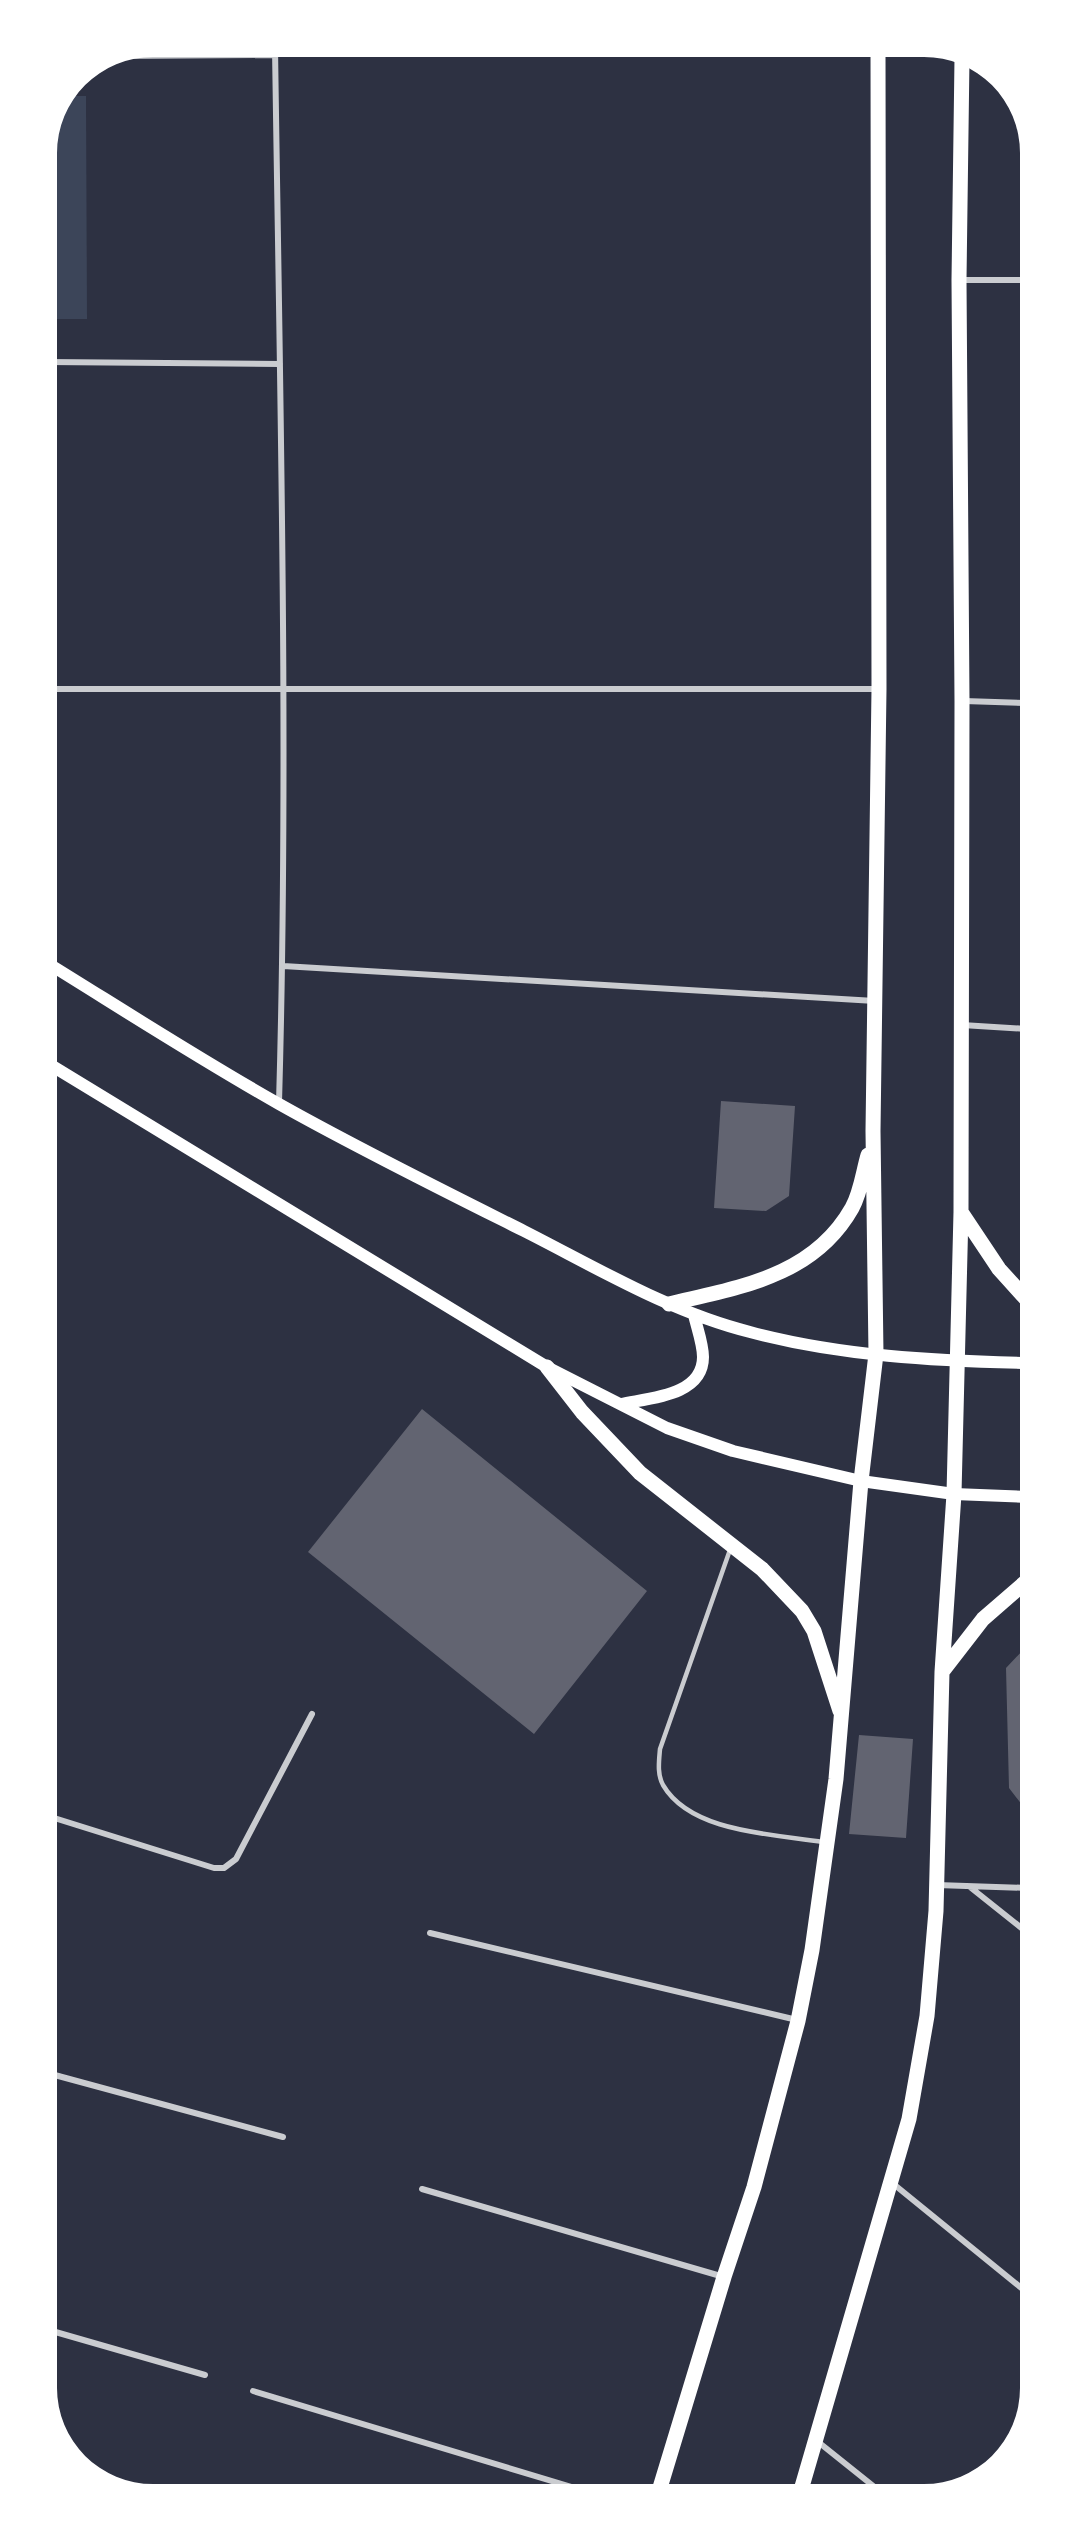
<svg xmlns="http://www.w3.org/2000/svg" width="1077" height="2541" font-family="Lato,sans-serif">
<rect width="100%" height="100%" fill="#2d3142"/>
<path fill="#3c4559" d="M 70,96 L 86,96 L 87,319 L 47,319 L 47,147 Z"/>
<path fill="#626471" d="M 721,1101 L 795,1106 L 789,1196 L 766,1211 L 714,1208 Z
M 422,1409 L 647,1591 L 534,1734 L 308,1552 Z
M 1025,1648 L 1029,1648 L 1029,1814 L 1009,1788 L 1006,1668 Z
M 859,1735 L 913,1739 L 906,1838 L 849,1834 Z"/>
<g fill="none" stroke-linecap="round" stroke-linejoin="round">
<path stroke="#caccd0" stroke-width="4.5" d="M 731,1547 L 660,1749 C 659,1761 657,1774 663,1785 C 691,1833 774,1834 823,1842"/>
<path stroke="#caccd0" stroke-width="6" d="M 275,47 C 280,399 289,751 279,1103
M 111,56 L 275,55
M 960,280 L 1025,280
M 47,362 L 280,364
M 48,689 L 878,689
M 964,701 L 1026,703
M 283,966 L 875,1001
M 962,1025 L 1027,1029
M 51,1817 L 214,1868 L 224,1868 L 236,1859 L 312,1714
M 937,1885 L 1029,1888
M 970,1887 L 1029,1934
M 430,1933 L 797,2020
M 51,2074 L 283,2137
M 891,2182 L 1030,2295
M 422,2189 L 724,2277
M 52,2331 L 205,2375
M 253,2391 L 585,2491
M 817,2441 L 877,2489"/>
<path stroke="#fff" stroke-width="12" d="M 49,964 C 125,1011 201,1060 279,1104 C 359,1149 442,1190 524,1231 C 597,1268 670,1312 750,1332 C 840,1356 935,1361 1028,1363
M 49,1064 L 547,1367 L 667,1428 L 733,1451 L 861,1481 L 954,1494 L 1028,1497
M 621,1404 C 649,1398 703,1396 703,1357 C 703,1344 697,1328 694,1315"/>
<path stroke="#fff" stroke-width="15" d="M 961,1212 L 999,1269 L 1028,1301
M 669,1304 C 739,1287 813,1277 852,1208 C 861,1192 863,1172 868,1155
M 547,1367 L 582,1412 L 640,1473 L 762,1569 L 802,1611 L 814,1631 L 840,1711
M 942,1672 L 983,1619 L 1029,1579
M 801,2490 L 909,2119 L 927,2016 L 936,1911 L 942,1672 L 954,1494 L 961,1212 L 962,701 L 959,280 L 962,58
M 659,2491 L 724,2277 L 754,2187 L 798,2021 L 812,1950 L 836,1779 L 861,1481 L 876,1354 L 873,1131 L 879,689 L 878,47"/>
</g>
<path d="M0 0H1077V2541H0ZM153 57H924A96 96 0 0 1 1020 153V2388A96 96 0 0 1 924 2484H153A96 96 0 0 1 57 2388V153A96 96 0 0 1 153 57Z" fill="#fff" fill-rule="evenodd"/>
</svg>
